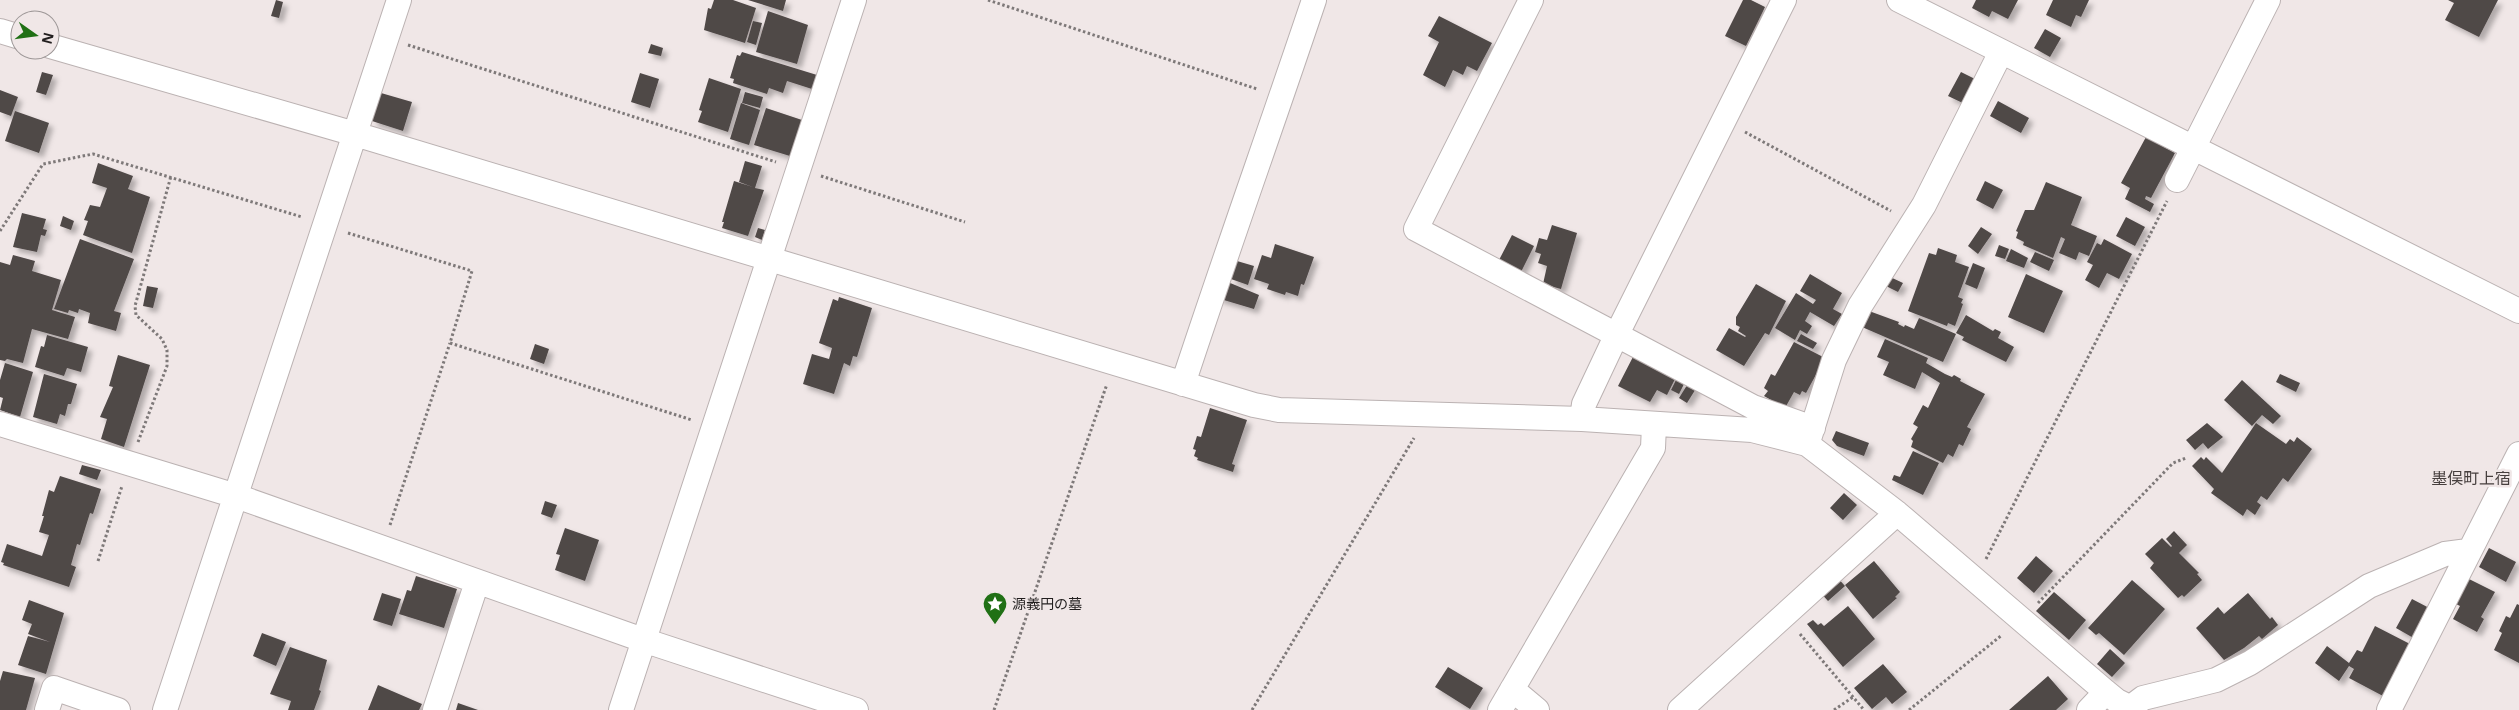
<svg xmlns="http://www.w3.org/2000/svg" width="2519" height="710" font-family="'Noto Sans','Noto Sans JP',sans-serif">
<defs>
<filter id="shadow"><feDropShadow dx="4.5" dy="4.5" stdDeviation="2.5" flood-color="#0004"/></filter>
</defs>
<rect width="100%" height="100%" fill="#f0e7e7"/>
<path fill="#4f4847" filter="url(#shadow)" d="M 276,0 L 283,2 L 279,18 L 271,16 Z
M 714,0 L 733,0 L 756,8 L 745,43 L 704,30 L 708,8 L 711,9 Z
M 748,0 L 786,0 L 783,11 Z
M 1743,0 L 1751,0 L 1765,7 L 1746,46 L 1725,36 Z
M 1976,0 L 2018,0 L 2008,19 L 1992,11 L 1989,17 L 1972,8 Z
M 2053,0 L 2089,0 L 2081,17 L 2076,15 L 2071,27 L 2046,15 Z
M 2448,0 L 2498,0 L 2479,37 L 2445,20 L 2454,3 Z
M 768,11 L 808,25 L 797,64 L 756,52 Z
M 1439,16 L 1492,43 L 1477,71 L 1467,66 L 1463,75 L 1453,70 L 1445,87 L 1423,75 L 1439,42 L 1428,36 Z
M 753,21 L 762,23 L 756,45 L 747,42 Z
M 2045,29 L 2061,38 L 2050,57 L 2034,48 Z
M 651,44 L 663,48 L 661,56 L 648,53 Z
M 742,52 L 817,75 L 812,89 L 787,81 L 783,93 L 769,88 L 767,94 L 733,83 L 734,79 L 730,78 L 737,55 L 740,56 Z
M 42,72 L 53,75 L 46,95 L 36,92 Z
M 1961,72 L 1979,81 L 1967,105 L 1948,96 Z
M 640,73 L 659,79 L 650,108 L 631,102 Z
M 709,78 L 741,89 L 728,132 L 698,122 L 702,111 L 699,110 Z
M 0,90 L 18,97 L 11,116 L 0,112 Z
M 745,92 L 763,97 L 760,108 L 742,103 Z
M 381,93 L 412,102 L 403,131 L 372,121 Z
M 1998,101 L 2029,118 L 2021,133 L 1990,116 Z
M 741,103 L 760,110 L 749,145 L 730,139 Z
M 766,108 L 802,120 L 790,156 L 754,145 Z
M 15,111 L 49,123 L 39,153 L 5,141 Z
M 2146,137 L 2175,153 L 2151,198 L 2146,196 L 2145,199 L 2154,204 L 2150,212 L 2125,199 L 2130,188 L 2121,183 Z
M 745,161 L 762,166 L 755,188 L 764,190 L 748,236 L 722,228 L 724,222 L 722,222 L 734,181 L 753,187 L 739,182 Z
M 98,163 L 133,176 L 128,189 L 150,197 L 132,253 L 83,235 L 88,221 L 84,220 L 90,205 L 100,207 L 107,188 L 92,183 Z
M 1985,181 L 2003,190 L 1993,209 L 1976,200 Z
M 2046,182 L 2082,197 L 2071,225 L 2097,236 L 2089,256 L 2079,252 L 2076,260 L 2059,253 L 2065,239 L 2061,237 L 2053,258 L 2023,245 L 2024,242 L 2016,238 L 2018,232 L 2016,231 L 2025,210 L 2034,210 Z
M 22,213 L 46,219 L 43,229 L 47,230 L 45,236 L 41,235 L 37,252 L 13,247 Z
M 63,216 L 74,221 L 71,230 L 60,226 Z
M 2126,217 L 2145,227 L 2135,246 L 2116,236 Z
M 1552,225 L 1577,233 L 1561,289 L 1543,284 L 1547,266 L 1538,263 L 1541,254 L 1535,252 L 1539,238 L 1547,240 Z
M 1981,227 L 1992,234 L 1978,254 L 1968,246 Z
M 758,228 L 765,230 L 762,240 L 755,237 Z
M 1512,235 L 1534,246 L 1521,272 L 1499,260 Z
M 80,239 L 134,259 L 114,311 L 121,313 L 116,331 L 88,323 L 90,313 L 79,309 L 78,313 L 69,310 L 68,313 L 54,309 Z
M 2104,239 L 2132,254 L 2119,279 L 2107,273 L 2099,288 L 2085,280 L 2093,265 L 2087,262 L 2097,243 L 2101,245 Z
M 1275,244 L 1314,257 L 1304,285 L 1301,284 L 1298,296 L 1286,292 L 1285,295 L 1267,289 L 1269,284 L 1254,279 L 1262,255 L 1271,258 Z
M 1999,245 L 2009,249 L 2005,259 L 1995,256 Z
M 1938,248 L 1957,255 L 1955,262 L 1969,267 L 1958,297 L 1963,299 L 1961,303 L 1963,304 L 1955,326 L 1948,323 L 1947,326 L 1908,311 L 1929,253 L 1936,255 Z
M 2011,249 L 2028,258 L 2024,268 L 2006,261 Z
M 2035,252 L 2054,260 L 2049,271 L 2030,262 Z
M 13,255 L 35,261 L 32,271 L 61,280 L 52,310 L 75,317 L 68,339 L 32,329 L 23,363 L 7,359 L 5,361 L 0,360 L 0,262 L 10,265 Z
M 1237,261 L 1254,266 L 1248,285 L 1231,279 Z
M 1973,263 L 1985,268 L 1977,289 L 1965,284 Z
M 1810,274 L 1842,293 L 1833,309 L 1842,314 L 1834,326 L 1810,312 L 1805,321 L 1812,326 L 1807,334 L 1800,330 L 1795,340 L 1775,328 L 1796,293 L 1813,304 L 1816,300 L 1800,291 Z
M 2026,274 L 2063,291 L 2044,333 L 2008,317 Z
M 1888,276 L 1903,283 L 1898,292 L 1884,285 Z
M 1223,280 L 1259,295 L 1254,309 L 1217,298 Z
M 1756,284 L 1786,301 L 1769,335 L 1765,333 L 1744,366 L 1716,350 L 1729,328 L 1745,337 L 1746,336 L 1738,331 L 1740,327 L 1736,325 L 1736,317 Z
M 147,286 L 158,288 L 153,308 L 143,306 Z
M 839,297 L 872,308 L 857,357 L 853,356 L 850,366 L 844,363 L 834,394 L 803,384 L 812,354 L 829,359 L 832,348 L 819,343 L 833,299 L 838,301 Z
M 1869,311 L 1899,322 L 1898,324 L 1904,327 L 1905,325 L 1914,329 L 1919,318 L 1956,334 L 1943,362 L 1862,327 Z
M 1966,315 L 1993,331 L 1995,329 L 2001,332 L 1998,338 L 2014,347 L 2006,362 L 1962,340 L 1964,337 L 1956,333 Z
M 1801,334 L 1817,343 L 1813,349 L 1797,341 Z
M 47,335 L 88,347 L 81,372 L 67,368 L 64,376 L 35,367 L 41,346 L 44,347 Z
M 1885,339 L 1928,358 L 1926,363 L 1945,374 L 1952,377 L 1954,375 L 1961,379 L 1960,381 L 1985,394 L 1967,427 L 1971,429 L 1963,446 L 1959,444 L 1953,457 L 1948,454 L 1943,463 L 1911,447 L 1913,441 L 1911,439 L 1918,427 L 1913,424 L 1923,405 L 1928,408 L 1940,383 L 1922,372 L 1915,389 L 1883,375 L 1889,362 L 1877,357 Z
M 1794,342 L 1825,358 L 1806,393 L 1802,391 L 1800,395 L 1794,392 L 1785,408 L 1764,396 L 1768,391 L 1764,388 L 1771,374 L 1775,376 Z
M 535,344 L 549,349 L 544,364 L 530,359 Z
M 1635,353 L 1677,375 L 1667,395 L 1657,390 L 1650,402 L 1618,386 Z
M 118,355 L 150,365 L 124,447 L 101,439 L 107,419 L 100,417 L 113,387 L 109,386 Z
M 5,363 L 33,372 L 20,417 L 0,410 L 3,398 L 0,397 L 0,380 Z
M 44,374 L 77,384 L 71,404 L 68,404 L 65,416 L 60,414 L 57,424 L 33,417 Z
M 2280,374 L 2300,383 L 2296,392 L 2276,382 Z
M 1676,380 L 1684,384 L 1679,394 L 1671,390 Z
M 2242,380 L 2281,416 L 2273,424 L 2262,415 L 2252,426 L 2224,400 Z
M 1689,382 L 1697,387 L 1687,403 L 1679,398 Z
M 1210,408 L 1247,420 L 1232,464 L 1235,465 L 1233,472 L 1197,460 L 1198,458 L 1194,456 L 1196,450 L 1193,449 L 1197,436 L 1201,437 Z
M 2207,423 L 2223,437 L 2208,449 L 2203,443 L 2195,450 L 2186,440 Z
M 2256,423 L 2286,444 L 2290,439 L 2294,442 L 2297,437 L 2312,449 L 2288,482 L 2283,478 L 2267,500 L 2261,496 L 2257,502 L 2261,505 L 2255,515 L 2247,509 L 2243,516 L 2211,493 L 2214,489 L 2192,466 L 2201,457 L 2204,460 L 2206,457 L 2222,473 Z
M 1836,431 L 1869,443 L 1864,456 L 1837,446 L 1832,440 Z
M 1913,451 L 1939,463 L 1923,495 L 1892,480 L 1894,475 L 1900,477 Z
M 82,465 L 101,470 L 97,480 L 79,474 Z
M 60,476 L 101,489 L 93,514 L 90,513 L 80,545 L 77,544 L 71,565 L 76,567 L 69,587 L 3,565 L 4,563 L 1,562 L 7,544 L 42,556 L 49,535 L 39,532 L 44,516 L 42,516 L 49,490 L 54,492 Z
M 1844,493 L 1857,505 L 1843,520 L 1830,508 Z
M 545,501 L 557,505 L 552,518 L 541,514 Z
M 565,528 L 599,540 L 585,581 L 555,570 L 560,555 L 556,554 Z
M 2174,531 L 2187,545 L 2179,553 L 2199,573 L 2197,574 L 2202,580 L 2184,597 L 2182,595 L 2178,598 L 2150,568 L 2154,563 L 2145,554 L 2162,538 L 2171,547 L 2172,546 L 2166,539 Z
M 2489,548 L 2516,562 L 2506,582 L 2479,567 Z
M 2036,556 L 2053,571 L 2034,593 L 2017,578 Z
M 1874,561 L 1900,592 L 1895,597 L 1897,598 L 1873,619 L 1845,585 Z
M 1835,575 L 1845,586 L 1828,601 L 1819,591 Z
M 416,576 L 457,589 L 444,628 L 399,614 L 407,590 L 411,591 Z
M 2469,579 L 2495,592 L 2481,617 L 2484,619 L 2477,632 L 2453,619 L 2460,606 L 2456,604 Z
M 2132,580 L 2165,609 L 2124,655 L 2099,633 L 2096,635 L 2088,628 Z
M 2054,592 L 2086,620 L 2069,640 L 2036,611 Z
M 382,593 L 401,599 L 392,626 L 373,620 Z
M 2248,593 L 2270,619 L 2272,617 L 2278,625 L 2262,639 L 2259,636 L 2244,648 L 2224,660 L 2196,628 L 2218,607 L 2224,614 Z
M 2412,599 L 2433,610 L 2417,640 L 2396,628 Z
M 29,600 L 64,613 L 46,674 L 18,665 L 28,636 L 50,642 L 28,634 L 32,624 L 22,620 Z
M 2517,604 L 2519,605 L 2519,663 L 2494,650 L 2502,633 L 2499,631 L 2506,616 L 2510,618 Z
M 1848,606 L 1875,639 L 1843,667 L 1807,624 L 1813,620 L 1818,625 L 1821,623 L 1824,626 Z
M 2375,626 L 2410,644 L 2383,696 L 2349,678 L 2354,669 L 2349,666 L 2339,681 L 2315,663 L 2327,646 L 2349,663 L 2357,650 L 2362,652 Z
M 262,633 L 286,642 L 276,666 L 253,656 Z
M 290,647 L 327,660 L 319,690 L 321,691 L 314,710 L 288,710 L 291,701 L 270,694 Z
M 2110,649 L 2125,663 L 2112,677 L 2097,664 Z
M 1883,664 L 1907,692 L 1892,704 L 1886,697 L 1872,709 L 1854,688 Z
M 1448,667 L 1483,688 L 1470,709 L 1435,687 Z
M 3,671 L 35,678 L 26,710 L 0,710 L 0,681 Z
M 2048,676 L 2068,699 L 2056,710 L 2009,710 Z
M 378,685 L 422,704 L 419,710 L 368,710 Z
M 458,703 L 478,710 L 456,710 Z"/>
<g fill="none" stroke-linecap="round" stroke-linejoin="round">
<defs>
<path id="street" d="M 1531,0 L 1416,229 L 1753,407 L 1813,428
M 1784,0 L 1617,334 L 1584,404 L 1582,419 L 1752,430 L 1807,444 L 1897,513 L 2106,692 L 2117,701 L 2135,710
M 1899,0 L 2519,311
M 0,31 L 20,37
M 50,46 L 355,134 L 1254,405 L 1279,410 L 1582,419
M 2177,180 L 2268,0
M 1183,384 C 1225,256 1271,128 1314,0
M 0,424 L 236,496 L 643,640 L 856,710
M 1808,442 L 1834,360 L 1860,306 L 1924,205 L 2001,52
M 1512,689 L 1537,710
M 2131,707 L 2143,698 L 2216,680 L 2250,663 L 2369,586 L 2445,554 L 2468,551
M 47,710 L 54,688 L 118,710
M 165,710 L 399,0
M 435,710 L 477,582
M 621,710 L 854,0
M 1500,710 L 1653,448 L 1654,425
M 1680,710 L 1897,513
M 2089,710 L 2106,692
M 2389,710 L 2519,454"/>
</defs>
<use href="#street" stroke="#bbb2b2" stroke-width="26"/>
<path stroke="#7e7979" stroke-width="3" stroke-dasharray="2.5 2.5" stroke-linecap="butt" d="M 988,0 L 1257,89
M 408,45 L 776,162
M 1745,132 L 1891,211
M 821,176 L 965,222
M 0,231 L 43,164 L 93,154 L 302,217
M 348,233 L 472,271 L 450,343 L 692,420
M 138,442 L 167,366 L 167,350 L 162,339 L 136,315 L 135,306 L 171,176
M 390,525 L 450,343
M 1986,559 L 2167,201
M 98,561 L 122,486
M 2038,603 L 2173,463 L 2186,458
M 1800,634 L 1864,710
M 994,710 L 1107,384
M 1252,710 L 1414,438
M 1834,710 L 1853,697
M 1909,710 L 2002,635"/>
<use href="#street" stroke="#fff" stroke-width="24"/>
</g>
<defs>
<symbol id="sight-pin" viewBox="-11 -11 22 30"><path d="M0 17L-7.5 6A9.5 9.5 0 1 1 7.5 6Z" fill="#207015" stroke="#f0e7e7"/><path d="M0-6L1.8-2.2L6-1.7L2.9 1.2L3.7 5.4L0 3.3L-3.7 5.4L-2.9 1.2L-6-1.7L-1.8-2.2Z" fill="#fff"/></symbol>
</defs>
<g fill-rule="evenodd">
<use href="#sight-pin" x="981" y="590" width="28" height="38"/>
</g>
<g text-anchor="middle" stroke-width="5" stroke-linejoin="round" paint-order="stroke">
<g font-size="14" fill="#211e1e" stroke="#f0e7e7" text-anchor="start">
<text x="1012" y="609">源義円の墓</text>
</g>
<g font-size="16" fill="#463f3e" stroke="#f0e7e7">
<text x="2471" y="484">墨俣町上宿</text>
</g>
</g>
<g transform="translate(35 35) rotate(104)"><circle r="24" fill="#f0e7e7" stroke="#9d9797"/>
<path d="M0-4L9 19L0 12L-9 19Z" fill="#207015"/>
<text y="-8" font-size="14" font-weight="bold" text-anchor="middle" fill="#211e1e">N</text>
</g>
</svg>
